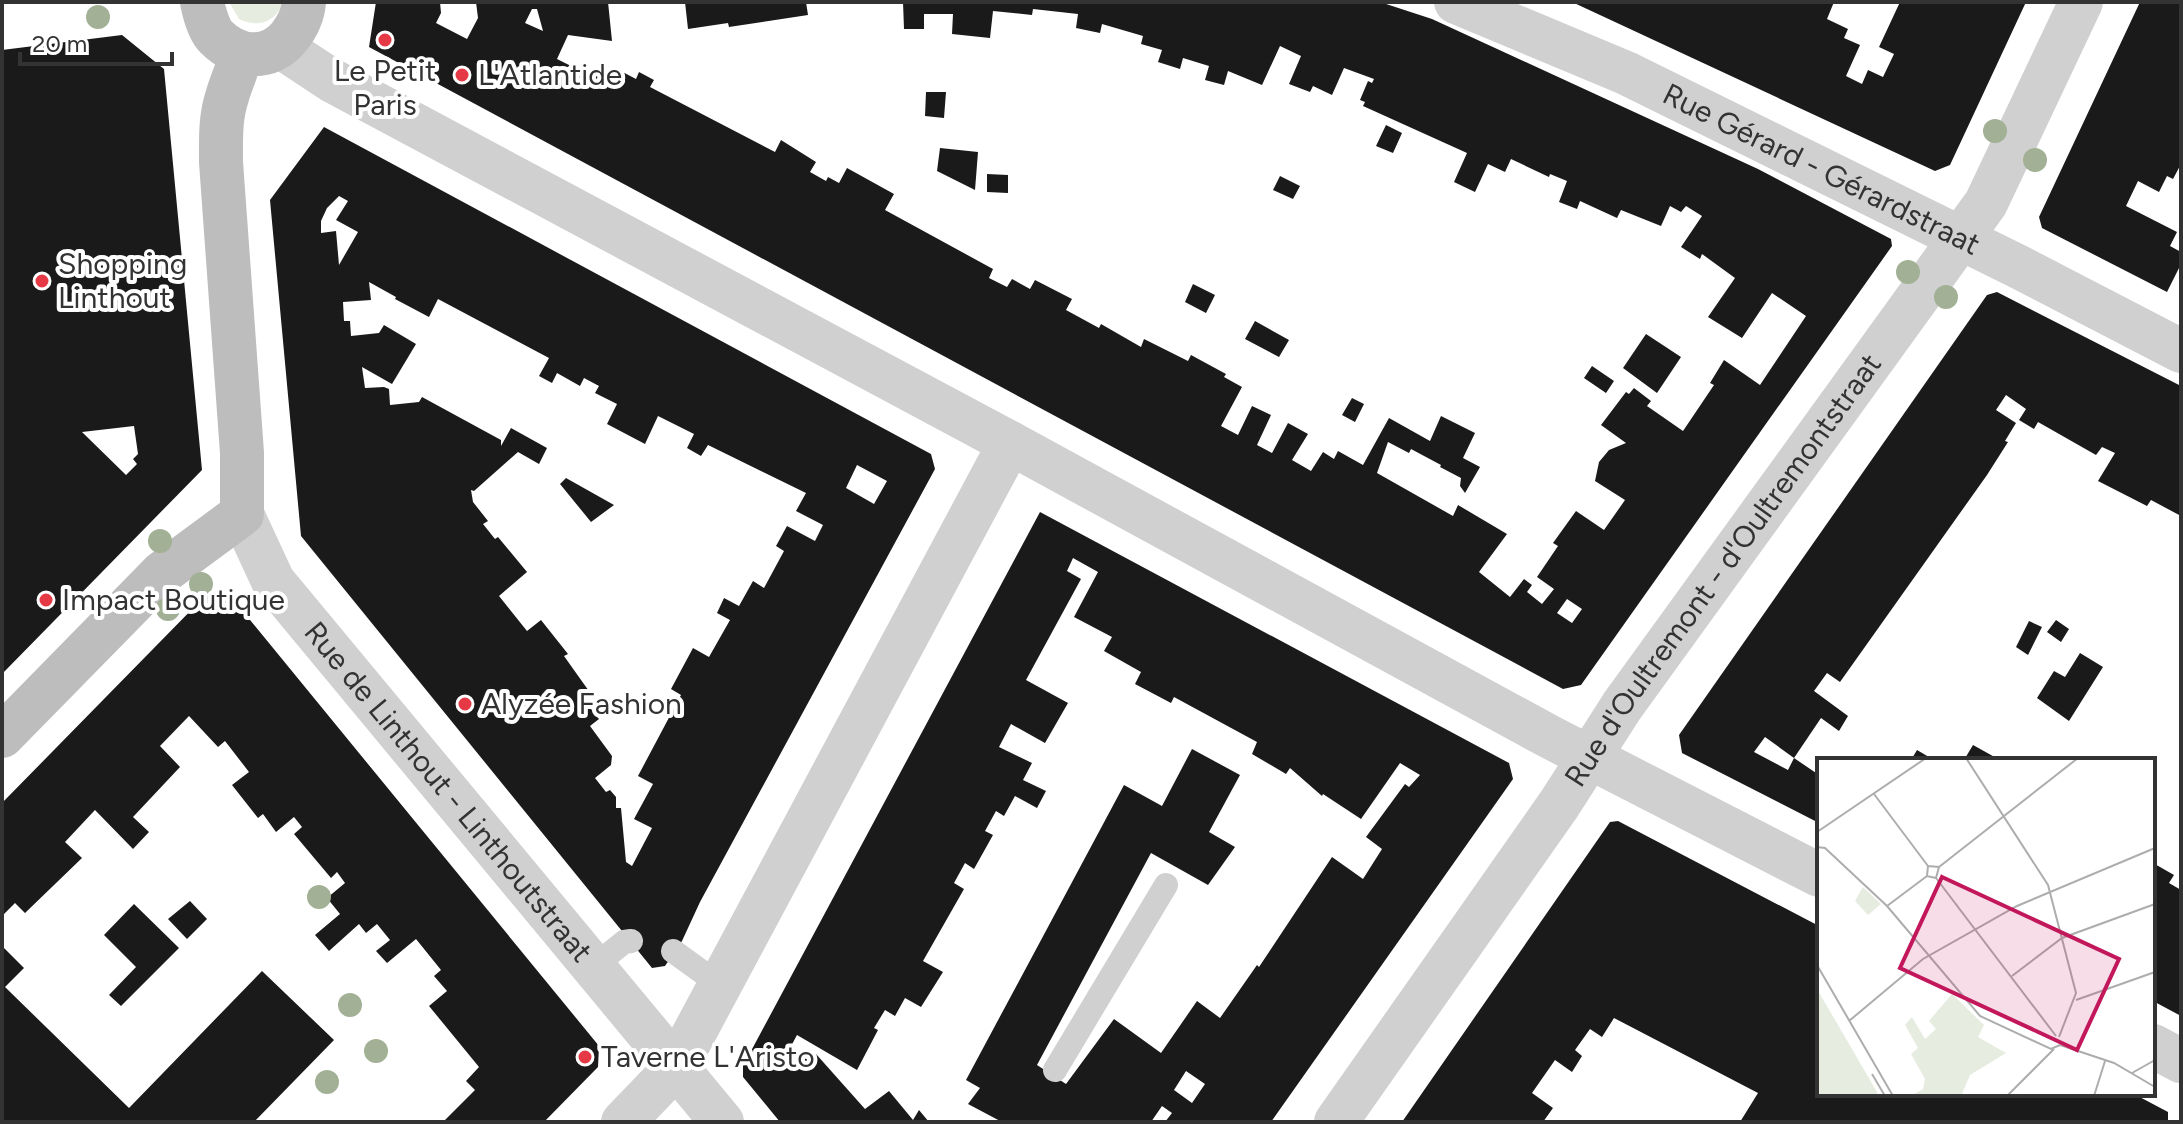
<svg xmlns="http://www.w3.org/2000/svg" width="2183" height="1124" font-family="Figtree,sans-serif">
<rect width="100%" height="100%" fill="#fff"/>
<path fill="#e6ecdf" d="M 229,2 L 283,2 L 283,5 C 272,23 258,28 239,19 Z"/>
<path fill="#1a1a1a" fill-rule="evenodd" d="M 376,2 L 440,2 L 441,13 L 436,23 L 467,39 L 478,18 L 476,2 L 608,2 L 612,41 L 568,35 L 557,59 L 591,76 L 595,68 L 610,77 L 615,68 L 636,79 L 639,72 L 654,80 L 650,87 L 775,152 L 781,140 L 816,162 L 810,172 L 826,181 L 828,177 L 839,183 L 847,168 L 894,194 L 885,210 L 993,269 L 989,278 L 1007,287 L 1012,279 L 1030,289 L 1035,280 L 1072,299 L 1066,310 L 1099,328 L 1101,324 L 1141,347 L 1144,339 L 1188,361 L 1191,355 L 1226,374 L 1224,377 L 1242,387 L 1221,426 L 1238,435 L 1252,406 L 1271,415 L 1257,445 L 1272,453 L 1288,423 L 1308,434 L 1292,460 L 1311,471 L 1323,452 L 1334,459 L 1338,451 L 1363,465 L 1389,418 L 1430,441 L 1441,416 L 1475,433 L 1463,458 L 1480,467 L 1465,493 L 1460,486 L 1461,478 L 1440,467 L 1441,465 L 1411,449 L 1409,453 L 1388,442 L 1377,473 L 1453,516 L 1458,505 L 1507,534 L 1479,572 L 1510,597 L 1524,579 L 1532,585 L 1527,592 L 1542,604 L 1554,589 L 1537,577 L 1558,546 L 1553,543 L 1576,511 L 1604,530 L 1625,500 L 1595,481 L 1599,462 L 1609,450 L 1626,443 L 1601,425 L 1626,392 L 1629,394 L 1634,388 L 1651,401 L 1647,406 L 1683,431 L 1714,385 L 1710,383 L 1724,360 L 1760,385 L 1806,316 L 1772,293 L 1742,338 L 1708,317 L 1735,278 L 1702,254 L 1700,259 L 1681,247 L 1702,216 L 1686,206 L 1681,212 L 1670,206 L 1661,226 L 1621,210 L 1617,218 L 1580,201 L 1577,209 L 1559,202 L 1567,181 L 1550,174 L 1549,177 L 1511,159 L 1505,172 L 1488,164 L 1475,192 L 1454,182 L 1467,153 L 1363,106 L 1365,102 L 1360,100 L 1368,81 L 1372,83 L 1374,79 L 1344,68 L 1332,95 L 1313,86 L 1310,92 L 1289,84 L 1301,56 L 1280,46 L 1262,85 L 1228,71 L 1224,85 L 1205,80 L 1209,66 L 1183,58 L 1180,69 L 1158,62 L 1162,50 L 1141,44 L 1143,36 L 1102,24 L 1100,33 L 1076,28 L 1078,14 L 1033,9 L 1032,15 L 993,11 L 990,38 L 952,34 L 953,14 L 924,14 L 924,29 L 904,29 L 903,2 L 1380,2 L 1432,19 L 1758,169 L 1891,239 L 1892,246 L 1581,685 L 1563,689 L 369,47 ZM 532,9 L 537,9 L 543,31 L 525,23 ZM 1567,599 L 1582,609 L 1572,623 L 1557,613 Z
M 685,2 L 806,2 L 808,15 L 729,27 L 728,23 L 688,29 Z
M 1572,2 L 1834,2 L 1827,19 L 1848,29 L 1844,38 L 1860,45 L 1846,76 L 1862,84 L 1868,70 L 1883,77 L 1894,54 L 1879,47 L 1900,2 L 2026,2 L 1950,165 L 1935,171 Z
M 2140,2 L 2181,2 L 2181,164 L 2173,179 L 2167,176 L 2159,192 L 2138,181 L 2126,206 L 2177,232 L 2170,246 L 2181,252 L 2181,264 L 2167,292 L 2042,228 L 2039,217 Z
M 122,35 L 164,69 L 202,470 L 2,674 L 2,50 ZM 134,426 L 138,454 L 133,459 L 137,464 L 126,475 L 82,432 Z
M 926,92 L 946,92 L 944,118 L 925,116 Z
M 1386,125 L 1402,133 L 1393,153 L 1376,146 Z
M 324,127 L 931,454 L 935,469 L 700,902 L 682,941 L 665,966 L 652,968 L 301,536 L 270,200 ZM 339,196 L 348,201 L 336,220 L 358,232 L 339,265 L 336,231 L 321,233 L 321,221 L 327,208 ZM 369,282 L 396,297 L 395,299 L 429,317 L 438,299 L 549,358 L 539,376 L 552,383 L 557,373 L 580,386 L 584,378 L 599,386 L 595,393 L 617,404 L 607,424 L 645,444 L 658,416 L 694,434 L 687,448 L 701,456 L 708,445 L 806,493 L 796,511 L 823,525 L 815,541 L 787,526 L 776,546 L 784,551 L 764,588 L 753,581 L 739,606 L 724,598 L 717,613 L 730,620 L 709,657 L 693,648 L 671,689 L 681,695 L 638,776 L 653,784 L 634,819 L 652,828 L 632,866 L 626,862 L 621,808 L 616,808 L 616,797 L 610,790 L 606,792 L 595,778 L 611,765 L 612,756 L 590,726 L 599,719 L 583,699 L 591,694 L 564,656 L 568,654 L 541,620 L 527,631 L 499,596 L 527,572 L 498,537 L 495,539 L 483,524 L 488,521 L 473,502 L 471,490 L 474,491 L 518,452 L 539,464 L 547,448 L 511,428 L 501,446 L 501,440 L 422,397 L 419,402 L 390,405 L 389,389 L 384,387 L 365,388 L 362,367 L 392,384 L 416,344 L 384,325 L 379,333 L 351,336 L 350,321 L 344,321 L 343,302 L 371,300 ZM 857,465 L 887,481 L 874,504 L 846,488 Z
M 940,148 L 978,152 L 975,190 L 937,171 Z
M 987,174 L 1008,175 L 1008,193 L 987,192 Z
M 1280,176 L 1300,186 L 1293,199 L 1273,190 Z
M 1193,284 L 1215,295 L 1206,313 L 1185,302 Z
M 1997,292 L 2181,386 L 2181,516 L 2151,500 L 2147,506 L 2098,481 L 2115,453 L 2102,447 L 2096,455 L 2038,422 L 2034,429 L 2019,420 L 2026,409 L 2006,395 L 1996,410 L 2016,423 L 2005,441 L 2008,442 L 1987,475 L 1840,682 L 1827,673 L 1814,691 L 1848,716 L 1839,731 L 1821,718 L 1794,758 L 1765,737 L 1754,752 L 1788,770 L 1794,758 L 1819,775 L 1819,823 L 1682,753 L 1679,735 L 1987,295 Z
M 1255,321 L 1289,340 L 1279,357 L 1245,339 Z
M 1646,334 L 1681,357 L 1657,393 L 1623,368 Z
M 1592,366 L 1614,381 L 1606,393 L 1584,378 Z
M 1352,398 L 1364,404 L 1355,422 L 1342,415 Z
M 566,478 L 614,505 L 591,522 L 560,484 Z
M 1040,512 L 1509,763 L 1513,779 L 1271,1122 L 1165,1122 L 1172,1113 L 1162,1106 L 1151,1122 L 1002,1122 L 968,1104 L 980,1088 L 966,1080 L 1124,785 L 1162,806 L 1192,749 L 1240,775 L 1209,832 L 1235,847 L 1208,885 L 1151,853 L 1037,1065 L 1066,1084 L 1114,1019 L 1161,1053 L 1197,1001 L 1220,1018 L 1257,965 L 1259,967 L 1332,857 L 1363,879 L 1382,849 L 1366,837 L 1405,784 L 1409,787 L 1420,775 L 1400,763 L 1361,819 L 1323,794 L 1322,796 L 1290,768 L 1286,774 L 1252,754 L 1257,742 L 1174,697 L 1171,703 L 1135,684 L 1141,672 L 1104,651 L 1112,637 L 1074,617 L 1098,572 L 1073,558 L 1067,571 L 1081,579 L 1026,680 L 1068,703 L 1045,743 L 1011,724 L 999,747 L 1032,763 L 1023,780 L 1046,791 L 1037,808 L 1015,796 L 1004,816 L 996,811 L 985,831 L 993,835 L 974,869 L 965,863 L 954,883 L 964,889 L 923,961 L 943,972 L 921,1007 L 905,998 L 895,1016 L 885,1010 L 874,1028 L 878,1030 L 857,1070 L 797,1035 L 789,1050 L 808,1060 L 816,1054 L 865,1109 L 889,1091 L 913,1120 L 919,1110 L 929,1122 L 780,1122 L 743,1077 L 743,1066 ZM 1186,1071 L 1205,1084 L 1192,1103 L 1174,1090 Z
M 205,596 L 232,598 L 599,1046 L 598,1067 L 544,1122 L 443,1122 L 475,1090 L 466,1081 L 479,1067 L 429,1006 L 447,991 L 434,976 L 441,970 L 416,939 L 387,963 L 376,951 L 390,940 L 377,924 L 366,933 L 359,924 L 329,951 L 315,935 L 340,914 L 327,898 L 345,883 L 337,872 L 331,878 L 294,834 L 302,827 L 294,817 L 276,832 L 263,814 L 258,818 L 232,785 L 249,772 L 225,741 L 218,747 L 189,716 L 160,746 L 180,767 L 133,817 L 149,832 L 133,849 L 95,810 L 65,842 L 82,858 L 25,913 L 15,903 L 2,916 L 2,803 Z
M 2056,620 L 2069,629 L 2061,642 L 2047,632 Z
M 2029,621 L 2042,627 L 2028,655 L 2016,647 Z
M 2080,653 L 2103,667 L 2069,721 L 2037,698 L 2054,671 L 2065,677 Z
M 1973,745 L 2000,760 L 1964,760 Z
M 1917,750 L 1934,760 L 1911,760 Z
M 1618,821 L 1819,926 L 1819,1094 L 2134,1094 L 2168,1112 L 2168,1122 L 1740,1122 L 1758,1093 L 1614,1018 L 1602,1037 L 1590,1029 L 1575,1050 L 1582,1056 L 1572,1072 L 1555,1060 L 1532,1093 L 1553,1108 L 1543,1122 L 1402,1122 L 1610,822 Z
M 2153,863 L 2174,875 L 2169,883 L 2181,890 L 2181,1016 L 2153,1001 Z
M 190,901 L 207,919 L 187,939 L 168,919 Z
M 134,904 L 179,948 L 121,1006 L 109,995 L 136,967 L 104,935 Z
M 2,946 L 24,968 L 5,987 L 129,1108 L 262,971 L 334,1040 L 254,1122 L 2,1122 Z"/>
<g fill="none" stroke-linecap="round" stroke-linejoin="round">
<path stroke="#d0d0d0" stroke-width="24" d="M 673,951 L 720,985
M 593,967 L 624,942 L 631,941
M 1055,1070 L 1166,885"/>
<g stroke="#d0d0d0" stroke-width="44">
<path id="s1" d="M 1456,2 L 1626,73 L 2017,266 L 2181,351"/>
<path d="M 281,47 L 331,80 L 1010,443 L 1550,737 L 1819,875"/>
<path id="s2" d="M 242,514 L 273,581 L 722,1122"/>
<path d="M 2153,1046 L 2181,1061"/>
<path d="M 623,1122 L 676,1067 L 1010,443"/>
<path id="s3" d="M 1336,1122 L 1560,803 L 1622,706 L 1986,203 L 2081,2"/>
</g>
<path stroke="#bdbdbd" stroke-width="44" d="M 202,2 C 204,12 209,30 216,37 C 238,59 269,61 289,37 C 297,27 303,15 304,2
M 2,736 L 162,573 L 242,514 L 242,453 L 221,162 C 221,140 220,118 227,97 C 231,82 238,69 241,54"/>
</g>
<g fill="#a2b095">
<circle cx="98" cy="17" r="12"/>
<circle cx="1995" cy="131" r="12"/>
<circle cx="2035" cy="160" r="12"/>
<circle cx="1908" cy="272" r="12"/>
<circle cx="1946" cy="297" r="12"/>
<circle cx="160" cy="541" r="12"/>
<circle cx="201" cy="584" r="12"/>
<circle cx="168" cy="609" r="12"/>
<circle cx="319" cy="897" r="12"/>
<circle cx="350" cy="1005" r="12"/>
<circle cx="376" cy="1051" r="12"/>
<circle cx="327" cy="1082" r="12"/>
</g>
<g fill="#e63946" stroke="#fff" stroke-width="3">
<circle cx="385" cy="40" r="8"/>
<circle cx="462" cy="75" r="8"/>
<circle cx="42" cy="281" r="8"/>
<circle cx="46" cy="600" r="8"/>
<circle cx="465" cy="704" r="8"/>
<circle cx="585" cy="1057" r="8"/>
</g>
<g text-anchor="middle" stroke-width="8" stroke-linejoin="round" paint-order="stroke">
<g font-size="30" fill="#333" stroke="#fff" text-anchor="start">
<text x="385" y="81" text-anchor="middle">Le Petit<tspan x="385" dy="34">Paris</tspan></text>
<text x="478" y="85">L'Atlantide</text>
<text x="58" y="274">Shopping<tspan x="58" dy="34">Linthout</tspan></text>
<text x="62" y="610">Impact Boutique</text>
<text x="481" y="714">Alyzée Fashion</text>
<text x="601" y="1067">Taverne L'Aristo</text>
</g>
<g font-size="30" fill="#333" stroke="#fff">
<text dy="10" stroke="none"><textPath href="#s1" startOffset="402">Rue Gérard - Gérardstraat</textPath></text>
<text dy="10" stroke="none"><textPath href="#s3" startOffset="674">Rue d'Oultremont - d'Oultremontstraat</textPath></text>
<text dy="10" stroke="none"><textPath href="#s2" startOffset="348">Rue de Linthout - Linthoutstraat</textPath></text>
</g>
</g>
<g transform="translate(1817 758)">
<rect width="338" height="338" fill="#fff"/>
<path d="M 46,129 L 64,146 L 51,157 L 38,143 ZM 0,231 L 60,334 L 61,338 L 0,338 ZM 135,236 L 167,267 L 161,279 L 189,295 L 153,317 L 144,338 L 94,338 L 106,331 L 108,321 L 94,296 L 101,290 L 88,267 L 95,259 L 108,281 L 119,271 L 112,263 Z" fill="#e6ecdf"/>
<path fill="none" stroke="#adadad" stroke-width="2" d="M 149,0 L 231,127 L 259,235 L 242,279M 57,36 L 111,108M 0,74 L 109,0M 0,89 L 8,90 L 70,148 L 163,258 L 234,291 L 243,287M 122,109 L 261,0M 119,120 L 239,278M 70,148 L 110,118 L 119,120 L 122,109 L 111,108 L 110,118M 0,207 L 76,338M 195,218 L 245,180 L 338,146M 259,242 L 338,214M 32,263 L 106,201 L 200,148 L 338,90M 243,287 L 297,305 L 338,329M 315,315 L 338,302M 55,316 L 68,338M 190,338 L 237,291M 277,338 L 288,303"/>
<path fill="#c2185b" fill-opacity="0.15" stroke="#c2185b" stroke-width="4" d="M 125,119 L 302,201 L 260,292 L 83,210 Z"/>
<rect width="338" height="338" fill="none" stroke="#333" stroke-width="4"/>
</g>
<rect width="2183" height="1124" fill="none" stroke="#333333" stroke-width="8"/>
<path d="M20 52v12h152v-12" fill="none" stroke="#333333" stroke-width="4"/>
<text x="32" y="52" font-size="24" fill="#333333" stroke="#ffffff" stroke-width="6" paint-order="stroke">20 m</text>
</svg>
